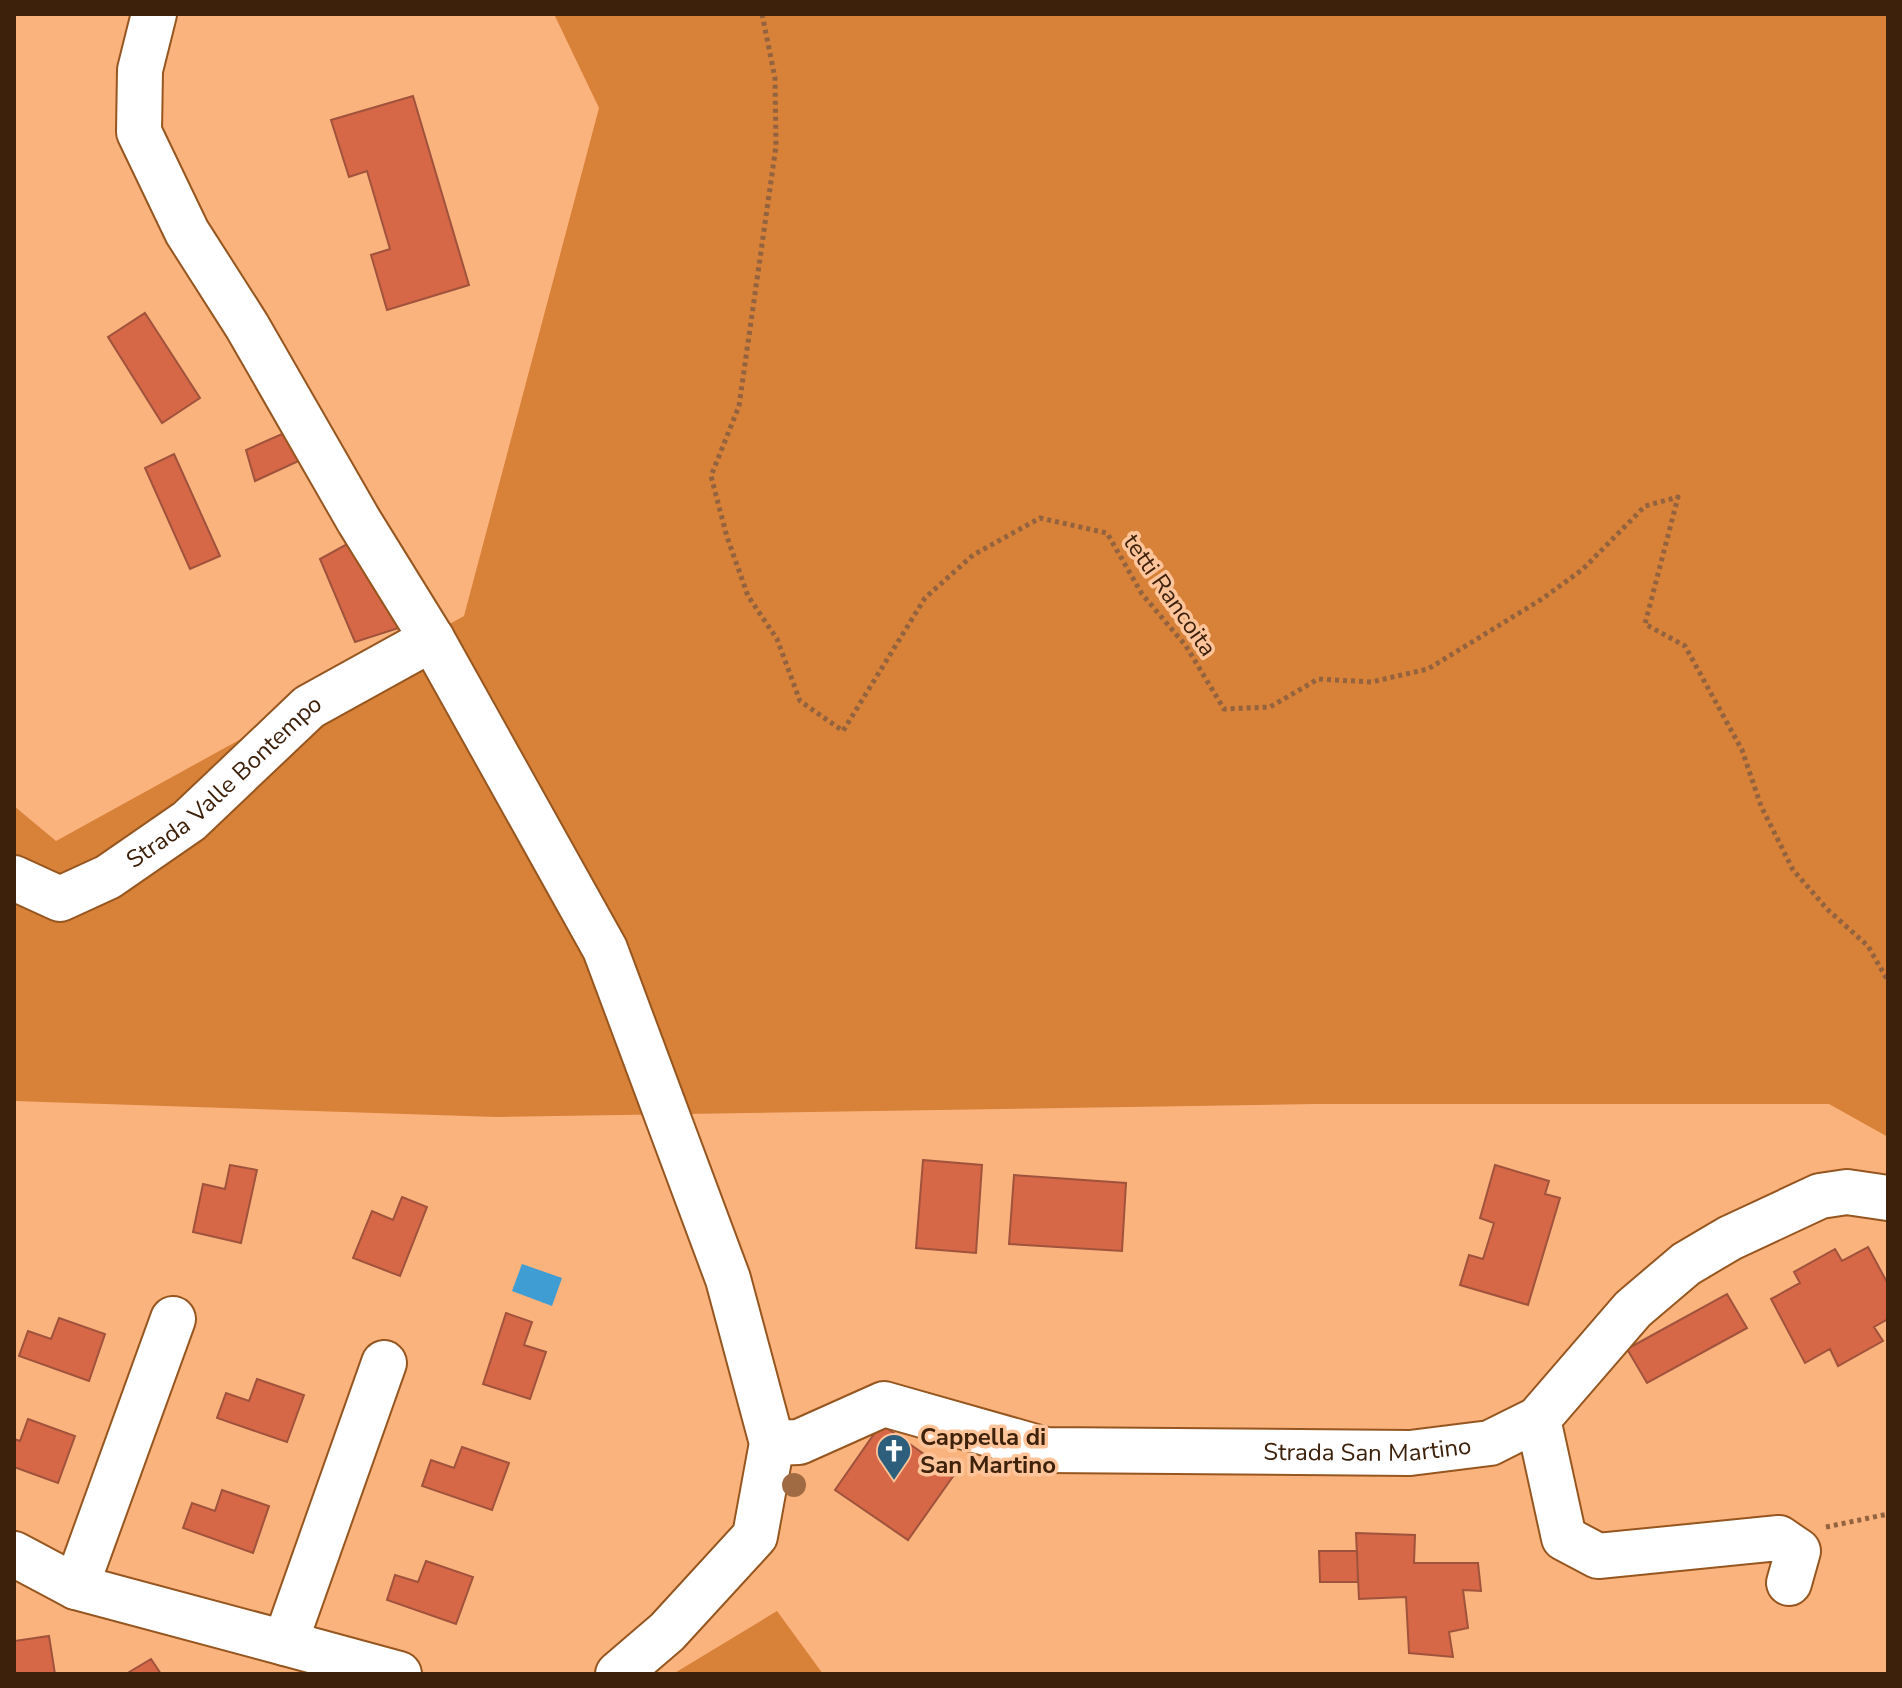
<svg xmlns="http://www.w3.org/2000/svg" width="1902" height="1688" font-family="'Nunito Sans',sans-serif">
<rect width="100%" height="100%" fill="#fbb37e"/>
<path fill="#d88138" d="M 554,14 L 1888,14 L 1888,1137 L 1829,1104 L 1316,1104 L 496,1117 L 14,1101 L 14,806 L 56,841 L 464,616 L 599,108 Z
M 777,1611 L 823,1674 L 673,1674 Z"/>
<path fill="#3f9dd3" d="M 522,1264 L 562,1278 L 552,1306 L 512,1291 Z"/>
<path fill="#d66747" stroke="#a0533c" stroke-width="2" d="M 413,96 L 469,285 L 387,310 L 371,255 L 390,249 L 367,171 L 349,177 L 331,120 Z
M 145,313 L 200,398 L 162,423 L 108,337 Z
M 291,430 L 305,458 L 255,481 L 246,450 Z
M 174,454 L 220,556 L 190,569 L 145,468 Z
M 358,538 L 411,624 L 355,642 L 320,559 Z
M 923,1160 L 982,1165 L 976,1253 L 916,1248 Z
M 230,1165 L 257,1170 L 241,1243 L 193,1232 L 203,1184 L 225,1189 Z
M 1495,1165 L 1549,1181 L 1545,1194 L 1560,1198 L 1528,1305 L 1460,1285 L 1469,1255 L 1483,1259 L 1494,1223 L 1480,1218 Z
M 1014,1175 L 1126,1183 L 1122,1251 L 1009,1244 Z
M 402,1197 L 427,1207 L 400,1276 L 353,1258 L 372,1211 L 393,1220 Z
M 1868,1247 L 1888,1284 L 1888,1319 L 1874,1327 L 1883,1341 L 1838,1366 L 1830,1349 L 1805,1363 L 1771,1299 L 1800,1283 L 1794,1272 L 1835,1249 L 1842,1261 Z
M 1727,1294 L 1747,1328 L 1647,1383 L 1627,1349 Z
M 506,1313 L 532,1322 L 524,1345 L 546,1352 L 530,1399 L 483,1384 Z
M 59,1318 L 105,1334 L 89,1381 L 19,1356 L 28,1331 L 51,1339 Z
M 257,1379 L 304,1395 L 287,1442 L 217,1418 L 226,1393 L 249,1401 Z
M 28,1419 L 75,1436 L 58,1483 L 14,1467 L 14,1439 L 20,1441 Z
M 881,1424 L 954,1475 L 908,1540 L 835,1490 Z
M 462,1447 L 509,1463 L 492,1510 L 422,1486 L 431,1460 L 454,1468 Z
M 222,1490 L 269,1506 L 253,1553 L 183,1528 L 192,1503 L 215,1511 Z
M 1356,1533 L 1415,1535 L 1414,1563 L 1478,1563 L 1481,1591 L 1463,1590 L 1468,1628 L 1449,1632 L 1453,1657 L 1409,1653 L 1406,1597 L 1359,1599 Z
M 1319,1551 L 1357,1551 L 1358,1582 L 1320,1582 Z
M 426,1561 L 473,1577 L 456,1624 L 387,1600 L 395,1575 L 418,1582 Z
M 49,1636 L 55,1674 L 14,1674 L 14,1641 Z
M 151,1659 L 161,1674 L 126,1674 Z"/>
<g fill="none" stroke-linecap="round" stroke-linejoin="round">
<defs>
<g id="minor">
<path d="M 154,14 L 140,70 L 139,132 L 187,232 L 247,326 L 359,521 L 432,639 L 605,949 L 728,1279 L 772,1443 L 755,1536 L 667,1632 L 618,1674"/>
<path id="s1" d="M 14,878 L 60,899 L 108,877 L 189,821 L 309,707 L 432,639"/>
<path d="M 384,1363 L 285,1643 L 399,1674"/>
<path d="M 1538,1419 L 1564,1538 L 1598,1556 L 1779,1538 L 1798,1551 L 1789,1583"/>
<path id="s2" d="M 772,1443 L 799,1442 L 884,1404 L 1046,1450 L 1410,1453 L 1490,1443 L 1538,1419 L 1633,1309 L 1686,1264 L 1730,1238 L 1820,1196 L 1847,1192 L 1888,1198"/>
<path d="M 14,1554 L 76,1587 L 285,1643"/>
<path d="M 76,1587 L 173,1319"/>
</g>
</defs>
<use href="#minor" stroke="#96561f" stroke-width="48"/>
<path stroke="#93633f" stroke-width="5" stroke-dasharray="4 4" stroke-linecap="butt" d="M 762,14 L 775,78 L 776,146 L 739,406 L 711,476 L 727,537 L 748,596 L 777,639 L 800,701 L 843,731 L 925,598 L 973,555 L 1040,518 L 1107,533 L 1142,594 L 1186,646 L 1224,709 L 1270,707 L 1318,679 L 1371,682 L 1428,669 L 1542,599 L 1583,569 L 1645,506 L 1678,497 L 1645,624 L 1685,646 L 1742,750 L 1761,806 L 1793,870 L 1828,910 L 1868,946 L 1888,981
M 1826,1527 L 1888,1514"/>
<use href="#minor" stroke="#fff" stroke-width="44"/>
</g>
<circle fill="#a06b42" cx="794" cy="1485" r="12"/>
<defs>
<symbol id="church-pin" viewBox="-11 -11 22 30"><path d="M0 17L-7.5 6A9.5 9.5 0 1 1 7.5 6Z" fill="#2d5f7c" stroke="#ffc49a"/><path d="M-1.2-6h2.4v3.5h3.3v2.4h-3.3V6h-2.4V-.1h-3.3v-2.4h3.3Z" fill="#fff"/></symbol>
</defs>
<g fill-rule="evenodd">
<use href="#church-pin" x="874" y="1431" width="40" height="54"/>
</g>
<g text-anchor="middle" stroke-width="7" stroke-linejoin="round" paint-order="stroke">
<g font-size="24" fill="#3d210b" stroke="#ffc49a">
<text transform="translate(1170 595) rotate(55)" y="8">tetti Rancoita</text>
<text dy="8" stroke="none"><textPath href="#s1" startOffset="254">Strada Valle Bontempo</textPath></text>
<text dy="8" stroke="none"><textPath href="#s2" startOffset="610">Strada San Martino</textPath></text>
</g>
<g font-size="24" font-weight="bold" fill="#3d210b" stroke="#ffc49a" text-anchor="start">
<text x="920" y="1445">Cappella di<tspan x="920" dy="28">San Martino</tspan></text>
</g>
</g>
<rect width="1902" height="1688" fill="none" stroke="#3d210b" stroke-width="32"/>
</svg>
